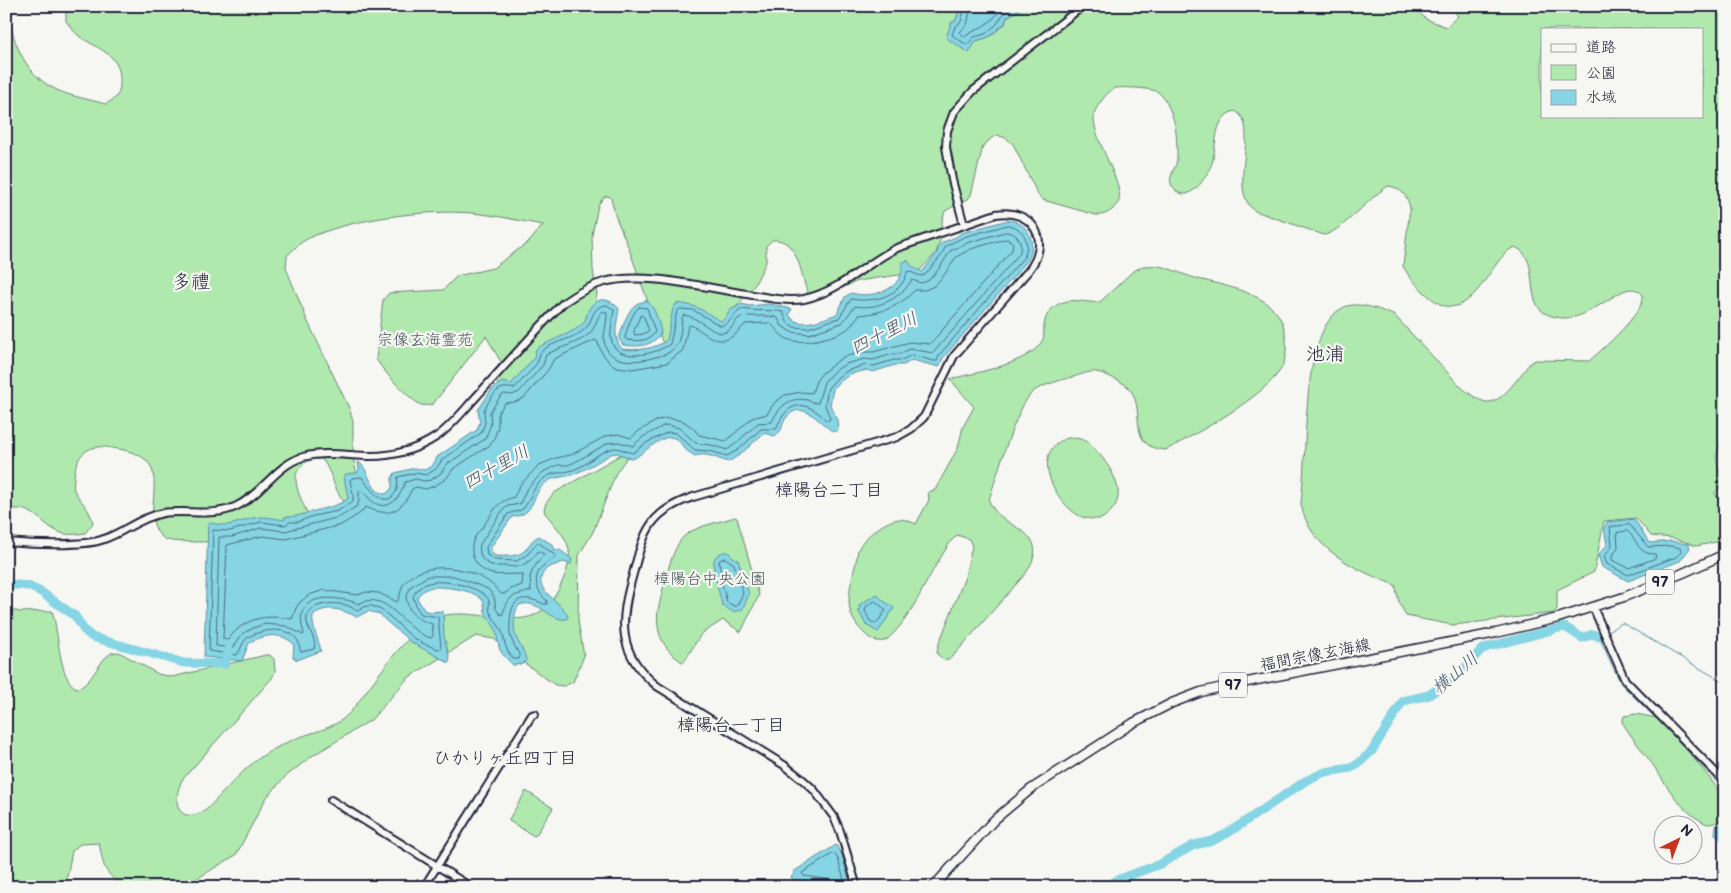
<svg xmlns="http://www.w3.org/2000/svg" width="1731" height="893" font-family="'Balsamiq Sans','Klee One',sans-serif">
<rect width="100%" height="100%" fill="#f6f6f2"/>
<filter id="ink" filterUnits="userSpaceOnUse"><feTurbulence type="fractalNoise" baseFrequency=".02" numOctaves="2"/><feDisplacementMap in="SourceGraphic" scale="10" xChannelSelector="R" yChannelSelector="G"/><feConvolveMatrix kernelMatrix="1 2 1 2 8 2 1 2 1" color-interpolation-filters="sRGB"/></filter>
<g filter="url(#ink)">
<path fill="#b0e9ae" stroke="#698674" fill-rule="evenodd" d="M 6,6 L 10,6 C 8,36 25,74 53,88 C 67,96 89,99 105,104 C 115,100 120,95 120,84 C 122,54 99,50 79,36 C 74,32 70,26 66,21 L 66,6 L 960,6 L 956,20 L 976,41 L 989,37 L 1005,24 L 1007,17 L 1019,10 L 1021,6 L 1412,6 L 1426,19 L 1446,27 L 1458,16 L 1452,8 L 1452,6 L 1725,6 L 1725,436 C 1713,457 1715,461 1724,482 L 1715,493 L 1725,512 L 1725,540 L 1697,546 L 1673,538 L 1651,536 L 1636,518 L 1604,521 L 1594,572 L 1557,590 L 1557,609 L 1554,613 L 1453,625 L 1406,616 L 1399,602 L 1395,585 C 1356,570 1309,549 1301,504 C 1303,484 1304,464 1305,443 C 1307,410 1308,319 1347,306 C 1361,302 1382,310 1395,316 L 1462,388 C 1469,393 1477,400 1486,402 C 1502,405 1521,373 1531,362 L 1536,360 L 1589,361 C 1602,350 1646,311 1643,295 C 1637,288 1632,288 1623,291 C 1610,298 1597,308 1583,314 C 1575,318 1565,319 1556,317 C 1517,311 1545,260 1515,247 C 1490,255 1472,332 1431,298 C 1420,289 1410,279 1403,266 L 1410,208 C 1408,196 1400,187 1388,186 L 1381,191 C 1367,201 1339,233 1324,235 L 1255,211 C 1225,190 1263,124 1235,111 C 1213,116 1217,146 1212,163 C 1210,170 1205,177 1201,183 C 1198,187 1191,193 1186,194 C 1178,195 1168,186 1171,177 C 1172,171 1176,167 1177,160 C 1177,149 1177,136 1175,125 C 1172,114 1167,99 1158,92 C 1152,88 1123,87 1116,88 C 1110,90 1106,95 1102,100 C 1098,106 1094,110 1094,117 C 1093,141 1127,187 1118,203 C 1118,204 1113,208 1113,209 C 1108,213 1103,216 1096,215 L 1043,200 L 1038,195 L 1013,144 L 1006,138 L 997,135 L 993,137 L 983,146 L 971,195 L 968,199 L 945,211 L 942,221 L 941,238 L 936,253 L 918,272 L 858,281 L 815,299 L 809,295 L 807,292 C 801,273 797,237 772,240 L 766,246 L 766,262 L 754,286 L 736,307 L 731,326 L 663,344 L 628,246 L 615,215 L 611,198 L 608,196 L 604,197 L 598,205 L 592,235 L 593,270 L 597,294 L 593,312 L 597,376 L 500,387 L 497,383 L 494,371 L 501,362 L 486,336 L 433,404 C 429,405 425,406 421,405 C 410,400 382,370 376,359 L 383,300 L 389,293 L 443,290 L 457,276 L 493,268 L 530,241 L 543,225 C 520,221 496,215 472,213 C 427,209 347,219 307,239 C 299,243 293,250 287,256 L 286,268 L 307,320 L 349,408 L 353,421 L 353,457 L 360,490 L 345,502 C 333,490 333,473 322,459 L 312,459 C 306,462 300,466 297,472 C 291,489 313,522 320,537 C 279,539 237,542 195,542 C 186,541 173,543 165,539 C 137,523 170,474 142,457 C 131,450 118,449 106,447 C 85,445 76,457 74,476 C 74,480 73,487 74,490 C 80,502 90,508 93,523 L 85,533 C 79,534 71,535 65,534 C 42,529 34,501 6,511 ZM 1542,29 L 1702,29 L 1702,116 L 1542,116 Z
M 1143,266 C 1148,266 1154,265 1158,266 C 1171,268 1183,275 1195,278 C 1230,288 1283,293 1286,339 C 1287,349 1286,359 1281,369 C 1264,397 1196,434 1166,450 C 1123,448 1149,406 1127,386 C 1122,382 1102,372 1096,372 C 1089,371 1080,375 1073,377 C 1061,380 1045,384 1034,391 C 1017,403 996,478 989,500 C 998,531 1056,527 1026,573 L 954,655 L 948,660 L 944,660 L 937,654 L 938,646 L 965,577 L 972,546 L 969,539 L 957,535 C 950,541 946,549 941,557 C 924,583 910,622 885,641 C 876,642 871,640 864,633 C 837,608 854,581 858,550 C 862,538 887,519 900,519 C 905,519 911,522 916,524 L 929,500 L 928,492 L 935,490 L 958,448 L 963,427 L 974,407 L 950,379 C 974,373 1030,364 1042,341 C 1045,337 1043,332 1044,326 C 1045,315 1051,307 1061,303 C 1074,297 1087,304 1100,302 L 1132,272 Z
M 1068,438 C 1073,438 1079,438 1084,440 C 1091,443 1096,451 1101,456 C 1117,477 1130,502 1101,519 C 1093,519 1084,519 1078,515 C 1053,500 1029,450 1068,438 Z
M 634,447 L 616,473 L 593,532 L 579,555 L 578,621 L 584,656 L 573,682 L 564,686 L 555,685 L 519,659 L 494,639 L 476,636 L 408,678 L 371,720 L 312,756 L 285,777 L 266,798 L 236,855 L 188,884 L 144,884 L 121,886 C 102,869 104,867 99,843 L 80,844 L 72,851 L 65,887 L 6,887 L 6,609 L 20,612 L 52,611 C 59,629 58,681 77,688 L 83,686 L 90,679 L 104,659 L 111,653 L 119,652 L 158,674 L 172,677 L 266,655 L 270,655 L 274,659 L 275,671 L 272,678 L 182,780 C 171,803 178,826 206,810 C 222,794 237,776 254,762 C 264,754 279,746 290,741 C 307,733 327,731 343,719 C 352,712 358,702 365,693 C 382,670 407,635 431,620 C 439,615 451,614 460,614 C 509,615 539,636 563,580 C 577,546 566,539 545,513 L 544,510 L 546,503 L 554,493 Z
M 735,517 L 737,518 L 759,595 L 741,632 L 723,620 L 701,634 L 684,662 L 682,662 C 663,649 655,632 658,610 C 663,591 671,544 687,534 C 700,525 720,522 735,517 Z
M 1636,714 L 1657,718 L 1665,724 C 1676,738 1722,789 1725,803 C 1726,810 1725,819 1717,822 C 1712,824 1707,825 1703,822 C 1680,810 1667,786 1653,765 C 1643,751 1631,737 1622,722 L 1624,716 Z
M 526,791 L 553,808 L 536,835 L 534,836 L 509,821 L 509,819 Z"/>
<path fill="#86d5e4" stroke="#5e8da0" d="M 960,6 L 1021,6 L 1019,10 L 1007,17 L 1005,23 L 989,37 L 976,41 L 969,53 L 946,38 L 951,23 L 956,20 Z
M 1008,220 C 1029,222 1037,243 1028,260 L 943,358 L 939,367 L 912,360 L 904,365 L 895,365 L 873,372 L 867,370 L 850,374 L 836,385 L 833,389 L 830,405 L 837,420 L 838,430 L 834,432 C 821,425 803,398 787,417 C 780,425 785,429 775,436 L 764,433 L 741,454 L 728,462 C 718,459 706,452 695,456 C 692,454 688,452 685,449 C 681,445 680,440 674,438 C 663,433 643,454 633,459 L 617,453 L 611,454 C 599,461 587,469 574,474 C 565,478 556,476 548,481 C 529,494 538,514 512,517 L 491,547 L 491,552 L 495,556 C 506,556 520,558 527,548 C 531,542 533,539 539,536 L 553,545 L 554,549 L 560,550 L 572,559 L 571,564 L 563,562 L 547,568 C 526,590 564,600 568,617 L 567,619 C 549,622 540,598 519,605 C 513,613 513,628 516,637 C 519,645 525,652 526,660 L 523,664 L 513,665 C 509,661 503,656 500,650 C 497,642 498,633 493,625 C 491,620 486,617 485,612 C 484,608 485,604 483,601 C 476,590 448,587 436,587 C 430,586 420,591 417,598 L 424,610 L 430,612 L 443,611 L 444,637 L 450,659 L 449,663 L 411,642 L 385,620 L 380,614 L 368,611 L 357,617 C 343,610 327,604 313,615 C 311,627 319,640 321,651 L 297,660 L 293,657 L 294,644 C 281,632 264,634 249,643 L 242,661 L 204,657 L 208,522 C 232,530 239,519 261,517 C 269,517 277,519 285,520 L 284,517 C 295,517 301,515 311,512 C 327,507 333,508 348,499 L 344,477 L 346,474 L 357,473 L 359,469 L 358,462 C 370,468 369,493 386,494 L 392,488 L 392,478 L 395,473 L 415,468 L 425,470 L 433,465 L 437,457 L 477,430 L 480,422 L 478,410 L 492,389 L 502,382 L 511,384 L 534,358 L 536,349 C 547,341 574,333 581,325 C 586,322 586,316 588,311 C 595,296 610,297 619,309 C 617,323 612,337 622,349 C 637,351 655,349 667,340 L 673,308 L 677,303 C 701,306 702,311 721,321 L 725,319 L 730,310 L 742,304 L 749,306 L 769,304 L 792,309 L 789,314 C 796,331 823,319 837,314 L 845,297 L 851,293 C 872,299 905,290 902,263 L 907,260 L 913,267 L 922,272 L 937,253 L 938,248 L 943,242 L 956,237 L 961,233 Z
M 645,300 C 655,305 659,322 661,333 C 652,347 638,347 623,345 L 619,339 C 622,328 629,302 643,302 Z
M 1634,519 L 1650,543 L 1672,541 L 1686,544 L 1688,542 L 1690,548 L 1680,561 L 1628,581 L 1602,567 L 1598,555 L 1607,545 L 1604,528 L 1607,522 Z
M 723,552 L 728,552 L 733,557 L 738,560 L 749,594 L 742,610 L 733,612 L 722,605 C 720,595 712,570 714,560 C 715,555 720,554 723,552 Z
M 877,594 L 881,599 L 894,608 L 878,632 L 866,625 L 858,610 L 860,609 L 859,605 Z
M 1725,824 L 1725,843 L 1715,834 L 1716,826 Z
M 836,845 L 842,855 L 851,887 L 793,880 L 791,877 L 794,874 L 793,872 Z"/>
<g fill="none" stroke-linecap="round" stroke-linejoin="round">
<path stroke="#4a6a7f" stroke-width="1" d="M 965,6 L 961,22 L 955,27 L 952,35 L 967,45 L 974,37 L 985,34 L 997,24 L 1004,13 L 1015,6
M 971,6 L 967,25 L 960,32 L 964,37 C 973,31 984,27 993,19 C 997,15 998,10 1003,6
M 1008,225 C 1024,227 1031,243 1024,257 L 940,354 L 937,361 L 934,361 L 911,355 L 902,360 L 894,360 L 874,366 L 866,365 L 849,370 L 839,376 L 828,388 L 825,405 L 830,418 L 829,420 L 826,420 C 805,398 787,401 776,429 L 761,429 L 738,450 L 727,456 L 710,451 L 695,450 L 676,433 L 668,432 L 646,443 L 633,453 C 627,452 621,448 615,448 C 598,450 586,468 569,471 C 560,473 552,472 543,479 C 533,487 531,498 524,508 L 521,510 L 508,514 L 486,547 L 487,555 L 495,560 L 517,561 L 528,554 L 538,542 L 556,556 L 555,558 C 534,567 530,585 547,601 L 547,604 L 544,604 C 523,594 511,597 510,622 C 510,628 509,633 511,638 C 513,644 517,650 520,656 L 519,659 L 514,659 C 504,649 506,644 502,632 C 499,624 493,619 490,612 C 488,608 490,604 489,601 C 484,587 446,580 433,582 C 424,583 415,590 413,597 L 417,608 L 421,614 L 438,617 L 441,647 L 439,649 C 431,647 418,642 411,636 C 401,628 380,603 367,606 C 364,606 361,610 357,611 C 355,610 353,608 351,607 C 339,601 303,601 307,623 C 309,631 317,640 314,649 L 301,652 C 299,649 300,645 298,641 C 289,625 260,629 247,638 C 242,642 241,650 237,655 L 209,651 L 213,530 L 230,531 L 261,522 L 285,525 L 290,522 L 298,522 L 313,516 L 338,511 L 353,501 L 353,494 L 350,481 L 352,478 L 362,477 C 368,487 387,514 397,489 C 398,485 397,481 398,477 L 415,473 L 426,475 L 436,469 L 442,460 L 481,433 L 485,423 L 484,410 C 488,403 494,390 503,388 C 507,387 510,389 515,388 C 522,379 533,370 538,361 C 540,356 539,353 543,350 C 554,341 575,339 585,329 C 594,320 591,306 607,305 L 614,310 C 613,319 610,330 611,338 C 614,365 657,354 670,344 L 677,311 L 680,309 L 693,310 L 721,326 C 731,323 733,314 742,309 C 756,312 769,309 783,312 L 787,322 L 794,327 L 808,328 L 839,318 L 851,299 C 869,302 892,299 903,282 C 906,278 906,274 908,271 L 920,276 L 925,275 L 941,256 L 946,246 L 964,237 Z
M 1005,232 C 1017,232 1024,242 1019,254 L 933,353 L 910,349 L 899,354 L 893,354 L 873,360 L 864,359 L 846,364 L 834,371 L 824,382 L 818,403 C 814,403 811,401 807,400 C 789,396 778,408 772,422 L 758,423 L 734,445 L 727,450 L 711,445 L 696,443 L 679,428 L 668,425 L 663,426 L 643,437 L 633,446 L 619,442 L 608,443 L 575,462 L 568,465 L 558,465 L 543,472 L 526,490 L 520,504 L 508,506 L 503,510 L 480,544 C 477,562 490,567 505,566 C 510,566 515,568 520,566 C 528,563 534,558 538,551 L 544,554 L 533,569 L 530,577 L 531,591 C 511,597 511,593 502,615 L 500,614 L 496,609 L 494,597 L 488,589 L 454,576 L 428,576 L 411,586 L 406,597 C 409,615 417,619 432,624 L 433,636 L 431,638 C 402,630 388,588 358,604 C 351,600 346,600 339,599 C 313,595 294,605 304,633 L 303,635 L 286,626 L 265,624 L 253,628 L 242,634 L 233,648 L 216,646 L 219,537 L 232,537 L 261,528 L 285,531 L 340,517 L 357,506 L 359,501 L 359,492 L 361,491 C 366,493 368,498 373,502 C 390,513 401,496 405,482 L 416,479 L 424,481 L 431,480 L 441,473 L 447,464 L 485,439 L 491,424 L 490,412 L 500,397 L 504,394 L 512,395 L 519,392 L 543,365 L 546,355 C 559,347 578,344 589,334 C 596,328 596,317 603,311 L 607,313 C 607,321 605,329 604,336 C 603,362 630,363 648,359 C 658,356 668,356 675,347 C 681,341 681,326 682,318 L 684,315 C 699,317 711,333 722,333 C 732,332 733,323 739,318 C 742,315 773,316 777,317 L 782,326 L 791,332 L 809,334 L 842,323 L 855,306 C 877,310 900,299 912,280 L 921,283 L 928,281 L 939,269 L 950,251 L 967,243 Z
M 1006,239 L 1009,240 L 1013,243 L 1012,250 L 930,344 L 910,342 L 873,352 L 863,352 L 843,357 L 822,373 L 816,381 L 812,393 L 801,392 L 785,395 L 775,402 L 767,414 L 752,418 L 726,441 L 699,435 L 692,427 L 683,421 L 668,418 L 658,420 L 639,431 L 631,438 L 618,434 L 606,436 L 571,455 L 556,458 L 539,465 L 520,485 L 514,497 C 496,502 495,510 484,525 C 482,529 477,532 475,537 C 468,550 473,563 485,571 C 496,578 511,572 523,575 L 522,585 L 511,589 L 504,594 L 501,594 C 483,568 429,557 406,581 C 400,587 401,596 397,602 L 379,593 L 366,592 L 357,595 L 324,590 L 309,595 L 300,602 L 296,608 L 292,619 C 266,615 245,616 228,640 L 223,639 L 227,545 L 262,536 L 286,539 L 341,525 L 359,514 L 366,507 C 389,518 401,512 412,489 L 416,487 L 426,489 L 434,486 L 446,479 L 453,469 L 490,445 L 494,439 L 498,427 L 498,413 L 505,403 L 515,402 L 524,398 L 548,370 L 554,359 L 595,340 L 597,341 L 602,353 L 610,363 L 617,367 L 632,369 L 667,363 L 683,350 L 688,326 L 690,325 C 696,327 699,330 704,333 C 722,346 732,340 745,324 L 770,323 C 777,329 780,337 790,340 C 803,345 835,337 846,330 C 852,326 855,320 859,315 C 882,313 899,307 915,290 L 925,290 L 934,286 L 945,274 L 956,257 L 971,249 Z
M 639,307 L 647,308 L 655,332 C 649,342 637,341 627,340 L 625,338 C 627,329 632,313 639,307 Z
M 641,315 L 644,317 L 649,331 L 643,334 L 635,335 L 634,331 Z
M 1630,525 L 1648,547 L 1671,546 L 1680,548 L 1681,552 L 1676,557 L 1628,575 L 1607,564 L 1604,557 L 1612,546 L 1610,527 Z
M 1627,531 C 1639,540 1636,554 1655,554 L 1656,558 L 1629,568 L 1612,560 L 1612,557 L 1618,547 L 1617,533 Z
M 725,558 L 734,564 L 743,593 L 737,606 L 734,606 L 727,602 L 722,584 L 719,561 Z
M 875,601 L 886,610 L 876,624 L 870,621 L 865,611 L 866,607 Z
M 836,887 L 835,882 L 832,880 L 804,876 L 802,873 L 834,853 L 838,859 L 846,887"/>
<path stroke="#5e8da0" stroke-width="1" d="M 1607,632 L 1622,623 L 1624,624 L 1725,683
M 1602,636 L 1599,637 L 1621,684 L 1666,728 L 1725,791"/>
<path stroke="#86d5e4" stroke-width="9" d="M 6,584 L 28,586 L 41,592 L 75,616 L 84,630 L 92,637 L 184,663 L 225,664 L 229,649
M 1107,887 L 1117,880 L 1160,864 L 1194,845 L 1212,841 L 1228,833 L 1307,780 L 1325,772 L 1351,768 L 1359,763 L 1372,751 L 1403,701 L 1429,695 L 1463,670 L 1481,650 L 1488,647 L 1559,628 L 1565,627 L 1582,638 L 1593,634 L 1599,637"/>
<defs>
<path id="tertiary" d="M 964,225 L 952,180 L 946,147 L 947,131 L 954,112 L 973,91 L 1083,6
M 6,542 C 29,544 84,547 104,539 C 124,532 141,517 163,513 C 188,509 213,518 237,506 C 262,494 276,465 303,457 C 326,451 348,456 371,456 C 394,456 416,450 436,437 C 451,427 463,411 476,397 C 505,366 533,333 563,303 C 576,294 589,286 604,282 C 644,271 706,288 747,294 C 765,297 785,302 804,299 C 839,292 866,263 897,248 L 996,214 C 1033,208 1052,241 1029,270 L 954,356 L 924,417 L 911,429 L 897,437 L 693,497 C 648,512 644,533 633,574 C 620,620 616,653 657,686 L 784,765 L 802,779 L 814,790 L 834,817 L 840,831 L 857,887
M 1593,607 L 1625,680 L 1725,782
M 331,800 L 471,887
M 424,887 L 532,715 L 535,714"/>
<path id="primary" d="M 933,887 L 994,820 L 1031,789 L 1133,723 L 1172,703 L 1201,692 L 1227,686 L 1496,633 L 1558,618 L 1624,597 L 1683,573 L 1725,554"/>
</defs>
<use href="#tertiary" stroke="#22223b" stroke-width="10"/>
<use href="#primary" stroke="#22223b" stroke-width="11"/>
<use href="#tertiary" stroke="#f6f6f2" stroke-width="6"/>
<use href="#primary" stroke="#f6f6f2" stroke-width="8"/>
</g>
</g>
<g text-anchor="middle" stroke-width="4.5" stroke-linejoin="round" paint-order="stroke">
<g fill="#f6f6f2" stroke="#626272" stroke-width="1">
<rect x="1646" y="569.5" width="28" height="25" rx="4"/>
<rect x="1219" y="672.5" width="28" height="25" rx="4"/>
</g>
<g font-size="15" font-weight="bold" fill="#22223b">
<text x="1660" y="587">97</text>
<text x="1233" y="690">97</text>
</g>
<g font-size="16" fill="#465458" stroke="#f6f6f2">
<text x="425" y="345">宗像玄海霊苑</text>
<text x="710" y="584">樟陽台中央公園</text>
</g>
<g font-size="16" fill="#22223b" stroke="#f6f6f2">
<text transform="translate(1315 654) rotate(-11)" y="6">福間宗像玄海線</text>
</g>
<g font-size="18" font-style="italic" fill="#40586e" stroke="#f6f6f2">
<text transform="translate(884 333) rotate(-27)" y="6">四十里川</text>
<text transform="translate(496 467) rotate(-29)" y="6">四十里川</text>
<text transform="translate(1455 673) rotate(-40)" y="6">横山川</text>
</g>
<g font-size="18" fill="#22223b" stroke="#f6f6f2">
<text x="829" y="496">樟陽台二丁目</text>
<text x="731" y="731">樟陽台一丁目</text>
<text x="505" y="764">ひかりヶ丘四丁目</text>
</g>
<g font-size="19" fill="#22223b" stroke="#f6f6f2">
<text x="191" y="288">多禮</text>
<text x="1325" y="360">池浦</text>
</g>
</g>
<rect width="1731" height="893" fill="none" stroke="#f6f6f2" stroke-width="25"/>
<rect x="12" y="12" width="1706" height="868" fill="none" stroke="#22223b" stroke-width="2" filter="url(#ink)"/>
<rect x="1541" y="28" width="162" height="90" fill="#f6f6f2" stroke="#a1a1a9"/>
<rect x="1551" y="44" width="25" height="8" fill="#f6f6f2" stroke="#a1a1a9"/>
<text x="1586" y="52" font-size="15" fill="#22223b">道路</text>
<rect x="1551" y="65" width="25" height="15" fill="#b0e9ae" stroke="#a1a1a9"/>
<text x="1586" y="78" font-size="15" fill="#22223b">公園</text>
<rect x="1551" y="90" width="25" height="15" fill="#86d5e4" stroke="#a1a1a9"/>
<text x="1586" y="102" font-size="15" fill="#22223b">水域</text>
<g transform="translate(1678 840) rotate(42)"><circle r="24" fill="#f6f6f2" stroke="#a1a1a9"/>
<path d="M0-4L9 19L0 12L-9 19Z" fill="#c8321e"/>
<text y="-8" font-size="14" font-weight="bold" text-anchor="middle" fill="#22223b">N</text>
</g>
</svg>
